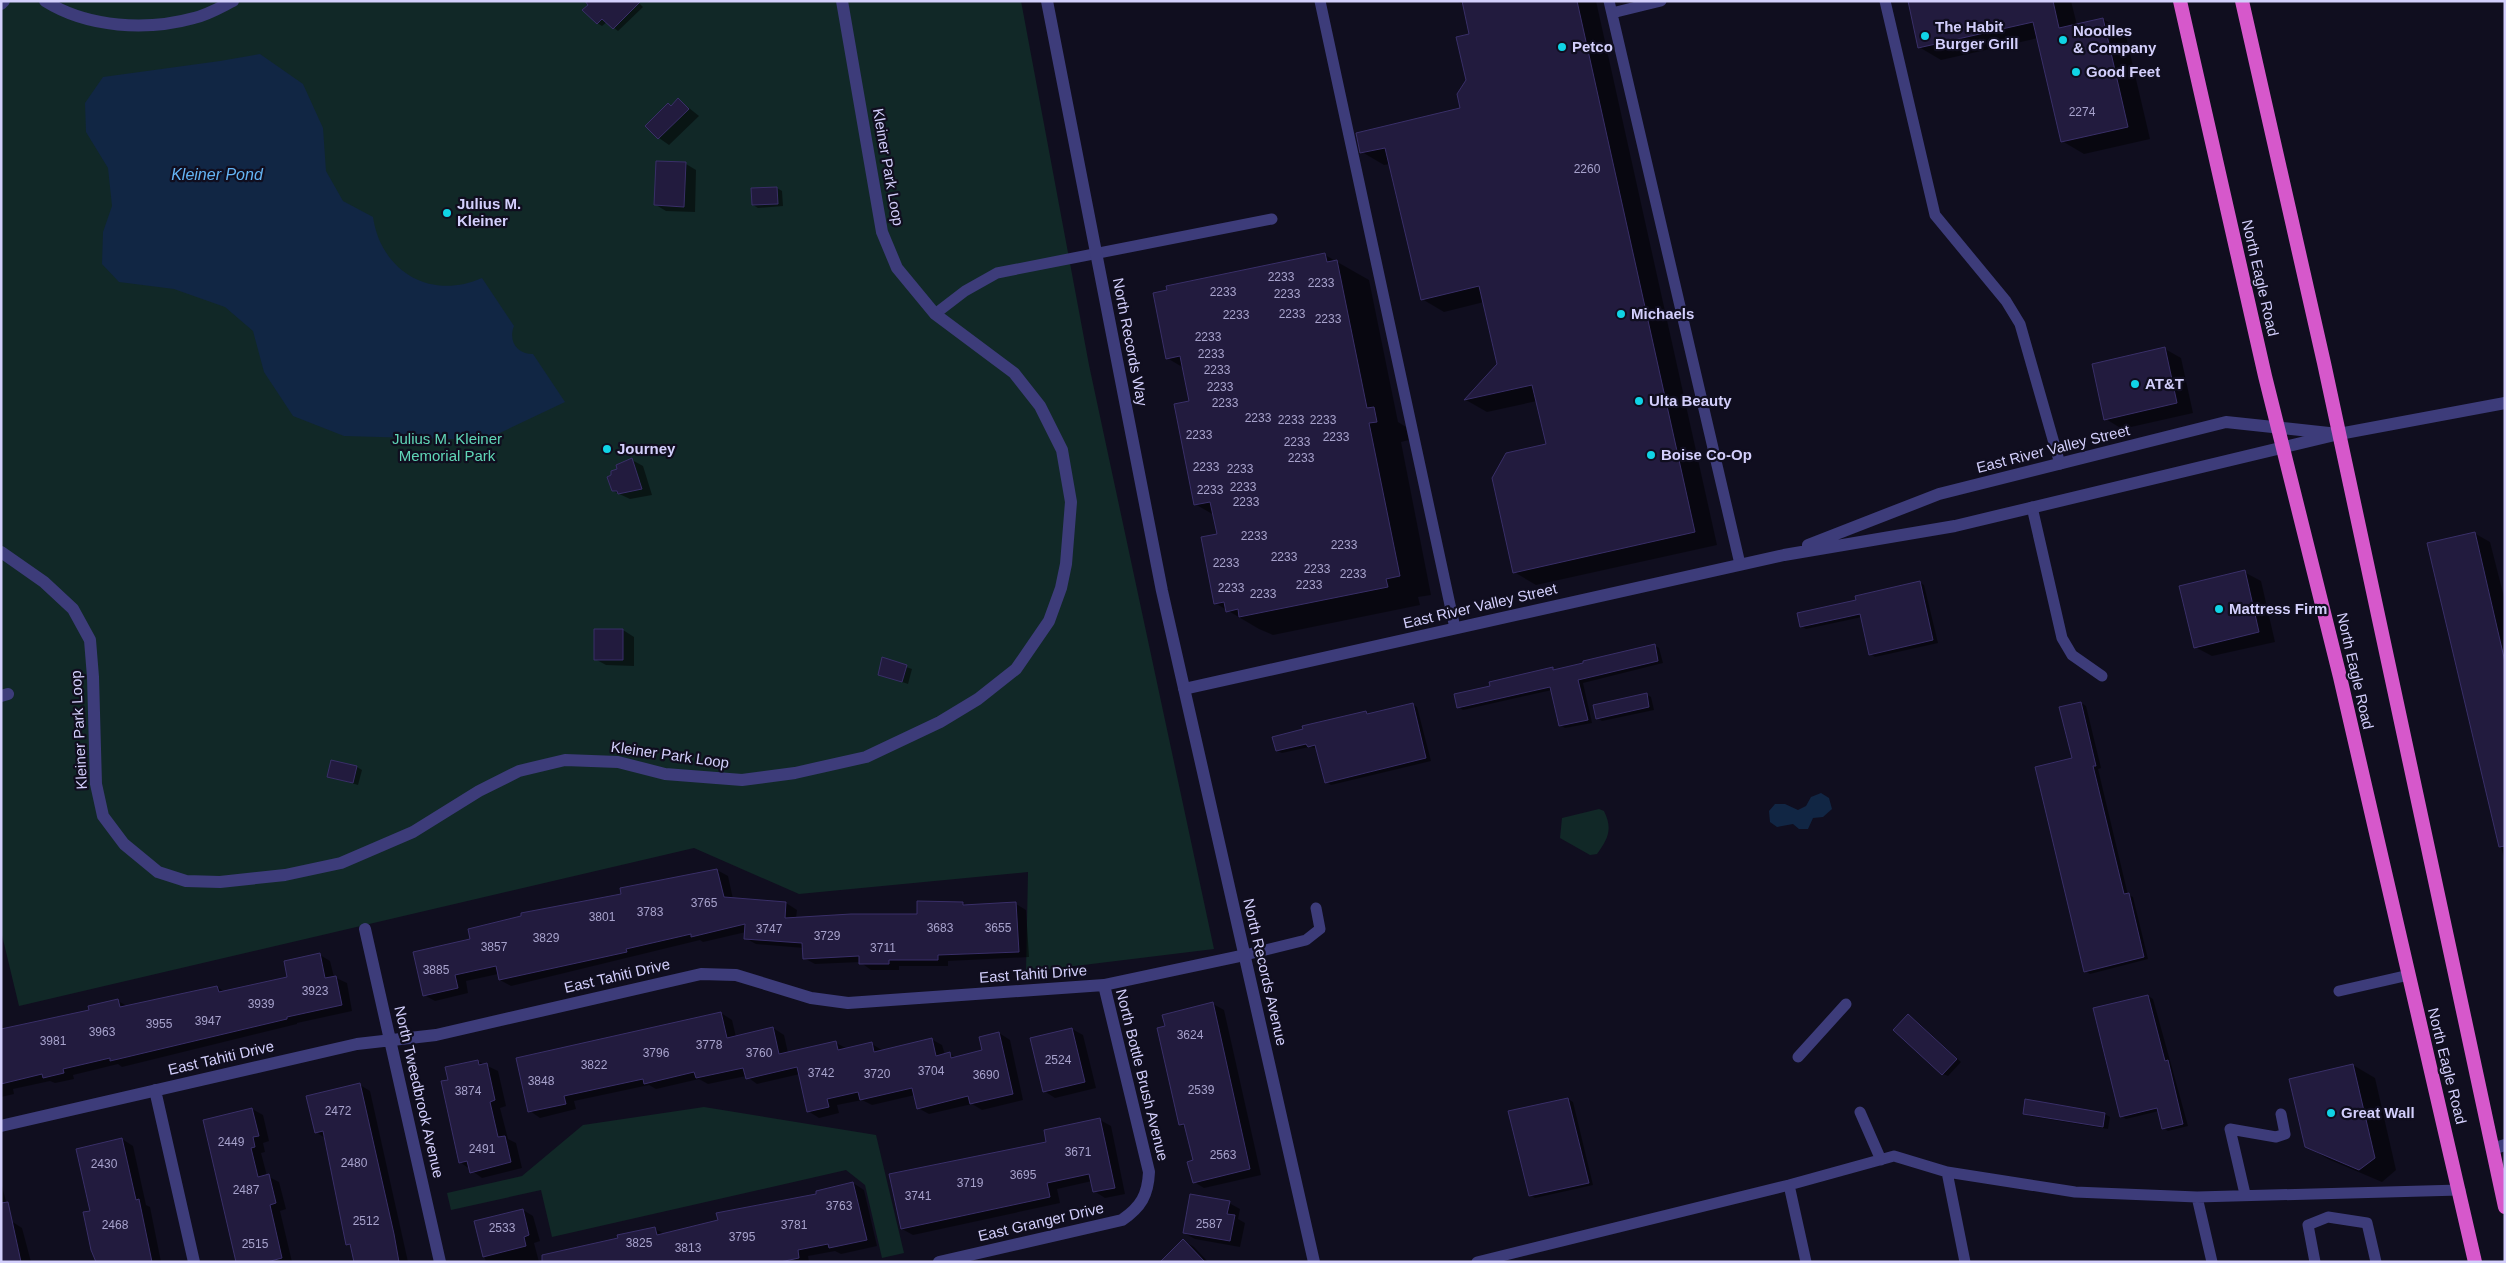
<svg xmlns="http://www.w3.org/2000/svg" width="2506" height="1263" font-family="Helvetica,sans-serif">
<rect width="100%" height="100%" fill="#100e1f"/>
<path fill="#112827" d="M 1,1 L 1021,1 L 1089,365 L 1214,949 L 1026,972 L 1028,872 L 799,894 L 694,848 L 19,1006 L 1,931 Z
M 1599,809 L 1604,811 C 1613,829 1608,839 1597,854 L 1590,855 L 1560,838 L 1562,818 Z
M 704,1107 L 876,1135 L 904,1253 L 882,1258 L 865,1185 L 846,1170 L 552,1237 L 541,1190 L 451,1210 L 447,1193 L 522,1176 L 583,1125 Z"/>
<path fill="#112644" d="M 260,54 L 303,84 L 323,128 L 326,171 L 343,201 L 373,217 C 381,271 430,301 482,278 L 514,326 C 508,341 517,354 533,354 L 565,402 L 485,440 L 344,436 L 293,416 L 264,372 L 253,331 L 225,307 L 174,289 L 119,282 L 102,264 L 103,232 L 112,206 L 108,168 L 86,132 L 85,103 L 103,77 L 220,61 Z
M 1821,793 L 1829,798 L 1832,809 L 1823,817 L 1813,818 L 1808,829 L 1799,829 L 1793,824 L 1777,827 L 1770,822 L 1769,811 L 1775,804 L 1785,804 L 1798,810 L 1806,806 L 1811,797 Z"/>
<path fill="#0007" d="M 637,1 L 643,7 L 618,31 L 607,22 L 602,26 L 597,23 L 590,4 Z
M 1457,1 L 1596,1 L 1717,545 L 1536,585 L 1514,572 L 1547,445 L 1537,401 L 1487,412 L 1466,400 L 1499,364 L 1484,302 L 1444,312 L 1422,299 L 1390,164 L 1384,165 L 1362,152 L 1462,109 L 1467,80 L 1471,35 L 1464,5 Z
M 1909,1 L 2071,1 L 2077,25 L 2103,19 L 2125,32 L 2150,139 L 2084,154 L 2062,141 L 2038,38 L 1941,60 L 1919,47 Z
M 679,100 L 699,116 L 669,145 L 659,138 L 647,126 Z
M 686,164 L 696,170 L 695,212 L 666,211 L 656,205 Z
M 777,188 L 782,191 L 783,206 L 758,208 L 753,205 Z
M 1325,255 L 1369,280 L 1398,422 L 1406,427 L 1409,440 L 1401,442 L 1431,595 L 1418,597 L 1420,605 L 1273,635 L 1259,629 L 1215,603 L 1218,535 L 1214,515 L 1195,504 L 1191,402 L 1184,368 L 1167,358 Z
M 2165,349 L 2181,358 L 2193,413 L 2122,429 L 2106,419 Z
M 632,460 L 643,466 L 652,495 L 630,499 L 613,491 L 618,470 Z
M 2474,533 L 2490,542 L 2505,601 L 2505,863 L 2429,544 Z
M 2244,572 L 2261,581 L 2275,642 L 2212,656 L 2195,647 Z
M 1919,582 L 1924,585 L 1938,643 L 1875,657 L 1870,654 L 1862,617 L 1806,629 L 1801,626 L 1858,601 Z
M 595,630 L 623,630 L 634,637 L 634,666 L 606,665 L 595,659 Z
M 1654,645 L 1659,648 L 1663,663 L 1583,683 L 1592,723 L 1565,728 L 1560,725 L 1552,690 L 1463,710 L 1458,707 L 1491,687 L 1553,669 L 1556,671 Z
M 883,659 L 912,669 L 908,684 L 879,674 Z
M 1646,694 L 1651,697 L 1654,710 L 1602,721 L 1597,718 Z
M 2081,703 L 2086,706 L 2101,768 L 2098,769 L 2128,895 L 2133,897 L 2148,959 L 2090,974 L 2085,971 L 2073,759 Z
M 1412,704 L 1417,707 L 1431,761 L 1331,785 L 1326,782 L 1317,748 L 1309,747 L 1282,753 L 1277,751 L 1305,730 L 1366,712 L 1371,715 Z
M 357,767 L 362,770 L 358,785 L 328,776 Z
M 717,870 L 728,876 L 733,899 L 786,903 L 797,910 L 796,918 L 918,915 L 963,903 L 969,906 L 1016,904 L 1026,910 L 1029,957 L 948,961 L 948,966 L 899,966 L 899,970 L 871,970 L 860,962 L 815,964 L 804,958 L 804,948 L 756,944 L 745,938 L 746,932 L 703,942 L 700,940 L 511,986 L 500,980 L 498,974 L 466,981 L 468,993 L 435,1001 L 424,995 L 472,940 L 622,895 Z
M 320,955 L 330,961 L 334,977 L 347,983 L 352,1011 L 297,1023 L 297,1024 L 122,1067 L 118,1064 L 73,1075 L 74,1079 L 55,1083 L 50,1081 L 13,1089 L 14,1094 L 1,1097 L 1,1020 L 4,1030 L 91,1011 L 118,1001 L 129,1007 L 217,987 L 225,992 L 288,978 Z
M 2148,996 L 2153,999 L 2188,1126 L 2168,1131 L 2163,1128 L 2159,1111 L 2126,1119 L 2121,1116 Z
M 1213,1004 L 1224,1010 L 1261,1175 L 1204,1188 L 1194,1182 L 1194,1161 L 1186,1128 L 1180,1124 L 1166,1027 Z
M 721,1013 L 732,1020 L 736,1037 L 773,1028 L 784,1035 L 788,1053 L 836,1043 L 848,1049 L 872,1044 L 883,1051 L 931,1039 L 942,1045 L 945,1055 L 950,1054 L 956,1058 L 983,1051 L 999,1033 L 1010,1040 L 1023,1100 L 982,1110 L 972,1104 L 929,1114 L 918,1108 L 915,1095 L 872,1105 L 862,1100 L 837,1105 L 839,1113 L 819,1118 L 808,1111 L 800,1074 L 757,1084 L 746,1076 L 708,1084 L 699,1079 L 656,1089 L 649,1085 L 574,1101 L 576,1109 L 540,1118 L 530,1111 Z
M 1913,1018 L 1961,1062 L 1948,1076 L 1943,1074 Z
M 1072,1029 L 1083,1035 L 1096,1088 L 1055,1098 L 1044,1091 Z
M 477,1061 L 498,1071 L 506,1106 L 500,1108 L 508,1139 L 516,1143 L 522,1168 L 482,1178 L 460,1162 L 450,1081 Z
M 2353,1065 L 2375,1078 L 2396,1170 L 2382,1182 L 2328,1159 L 2306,1146 Z
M 360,1085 L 370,1091 L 408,1262 L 355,1262 L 351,1246 L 347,1244 L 325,1138 L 316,1132 Z
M 1568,1099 L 1573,1102 L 1593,1185 L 1535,1198 L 1530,1195 Z
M 252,1109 L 263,1115 L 269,1141 L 263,1143 L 265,1152 L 261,1153 L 267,1176 L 279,1182 L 286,1209 L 280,1211 L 292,1262 L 237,1262 Z
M 2024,1113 L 2105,1114 L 2110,1117 L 2108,1129 L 2029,1116 Z
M 1100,1120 L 1111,1126 L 1125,1194 L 1105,1198 L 1094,1191 L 1092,1181 L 1057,1189 L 1060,1203 L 913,1235 L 902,1229 L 1048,1143 Z
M 122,1139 L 133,1146 L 146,1205 L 150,1207 L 161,1262 L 96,1262 L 92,1212 Z
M 1,1182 L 11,1221 L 22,1228 L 31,1262 L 1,1262 Z
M 853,1183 L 864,1190 L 877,1246 L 841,1254 L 835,1251 L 808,1256 L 809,1262 L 565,1262 L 619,1239 L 655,1229 L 665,1234 L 818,1195 Z
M 1229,1203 L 1240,1209 L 1238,1219 L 1245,1223 L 1240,1247 L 1195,1239 L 1184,1233 Z
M 523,1210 L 533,1216 L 540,1241 L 534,1243 L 539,1262 L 486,1262 L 475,1222 Z
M 1184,1241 L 1194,1247 L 1208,1262 L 1167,1262 Z"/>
<path fill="#221b3e" stroke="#392f68" d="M 585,1 L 641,1 L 613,29 L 602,19 L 597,24 L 582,10 L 588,5 Z
M 1462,1 L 1577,1 L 1695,532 L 1513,573 L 1492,478 L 1506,453 L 1546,444 L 1532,385 L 1464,400 L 1497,364 L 1479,286 L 1421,300 L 1385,148 L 1360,153 L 1356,133 L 1460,108 L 1457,94 L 1466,80 L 1456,37 L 1469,34 Z
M 1908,1 L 2053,1 L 2059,28 L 2103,18 L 2128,127 L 2061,142 L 2033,22 L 1918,48 Z
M 678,98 L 689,109 L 658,139 L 645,126 L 668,103 L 671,106 Z
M 656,161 L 686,162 L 684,207 L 654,205 Z
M 777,187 L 778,204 L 752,205 L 751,188 Z
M 1325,253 L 1327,262 L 1337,260 L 1367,408 L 1374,407 L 1377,422 L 1369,423 L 1400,576 L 1386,579 L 1388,587 L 1239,617 L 1238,609 L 1226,612 L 1224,602 L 1214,604 L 1201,537 L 1217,534 L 1210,502 L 1194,505 L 1174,404 L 1189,401 L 1180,356 L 1166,359 L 1153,293 L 1167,290 L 1166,286 Z
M 2165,347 L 2177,403 L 2104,420 L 2092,364 Z
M 632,458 L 642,489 L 618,494 L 617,491 L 612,491 L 607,477 L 611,475 L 611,471 L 617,469 L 616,465 Z
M 2475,532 L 2505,662 L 2505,846 L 2499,847 L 2427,543 Z
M 2245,570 L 2259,632 L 2194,648 L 2179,586 Z
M 1920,581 L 1933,640 L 1869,655 L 1860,614 L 1800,627 L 1797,613 L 1856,600 L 1855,596 Z
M 594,629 L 623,629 L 623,660 L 594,660 Z
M 1655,644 L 1658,661 L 1578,680 L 1588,720 L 1559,726 L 1550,687 L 1457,708 L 1454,694 L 1490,686 L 1489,682 L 1553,667 L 1553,670 L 1583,663 L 1583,661 Z
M 882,657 L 907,665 L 902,682 L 878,675 Z
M 1647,693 L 1649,707 L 1596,719 L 1593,705 Z
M 2081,702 L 2096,766 L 2093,766 L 2124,894 L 2129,893 L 2144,957 L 2084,972 L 2035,767 L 2072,758 L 2059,707 Z
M 1413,703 L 1426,758 L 1325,783 L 1315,745 L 1308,747 L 1306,744 L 1276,751 L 1272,737 L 1303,729 L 1302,726 L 1366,711 L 1367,714 Z
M 331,760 L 357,766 L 353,783 L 327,777 Z
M 717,869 L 724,897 L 786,902 L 785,918 L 851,914 L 917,914 L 917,901 L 963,902 L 963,905 L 1016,902 L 1019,952 L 938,955 L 938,960 L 889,960 L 889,964 L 859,964 L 859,956 L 803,959 L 802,943 L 744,939 L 745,924 L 691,937 L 691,934 L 626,949 L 627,952 L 499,980 L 496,966 L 455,975 L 458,988 L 423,996 L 413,952 L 470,939 L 468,929 L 521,916 L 521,913 L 621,894 L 620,888 Z
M 320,953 L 325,978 L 336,976 L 342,1005 L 287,1017 L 287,1019 L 110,1061 L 110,1058 L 63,1069 L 64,1073 L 43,1078 L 42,1074 L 1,1084 L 1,1029 L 89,1010 L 88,1006 L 118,999 L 120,1007 L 217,986 L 219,992 L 287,977 L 284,961 Z
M 2148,995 L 2165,1061 L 2168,1060 L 2183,1124 L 2162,1129 L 2157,1108 L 2120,1117 L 2093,1008 Z
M 1213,1002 L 1250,1169 L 1193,1183 L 1187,1162 L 1193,1160 L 1184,1124 L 1179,1125 L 1157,1028 L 1165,1026 L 1162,1015 Z
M 721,1012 L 727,1038 L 773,1027 L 779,1054 L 836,1041 L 838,1050 L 872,1042 L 874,1052 L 932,1038 L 936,1056 L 950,1052 L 951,1058 L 982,1050 L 979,1037 L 999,1032 L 1013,1094 L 970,1104 L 968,1096 L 917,1109 L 912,1088 L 860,1100 L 858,1092 L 827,1099 L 829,1107 L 807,1112 L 797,1067 L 746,1079 L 743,1068 L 696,1078 L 694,1072 L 644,1084 L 643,1079 L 564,1096 L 566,1104 L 528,1112 L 516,1058 Z
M 1908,1014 L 1957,1059 L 1942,1075 L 1893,1030 Z
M 1072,1028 L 1085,1082 L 1043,1092 L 1030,1038 Z
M 478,1060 L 479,1065 L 487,1063 L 495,1100 L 490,1102 L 498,1137 L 505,1136 L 511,1162 L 470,1173 L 467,1161 L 459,1163 L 441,1081 L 448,1080 L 445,1067 Z
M 2353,1064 L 2375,1158 L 2359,1170 L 2305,1147 L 2289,1079 Z
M 360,1083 L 394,1234 L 399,1262 L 354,1262 L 350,1244 L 346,1245 L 323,1131 L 315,1133 L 306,1096 Z
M 1568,1098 L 1589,1183 L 1529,1196 L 1508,1111 Z
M 2025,1099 L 2105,1113 L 2103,1127 L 2023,1114 Z
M 252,1108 L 259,1136 L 253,1137 L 255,1147 L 251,1148 L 258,1177 L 269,1174 L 276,1203 L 270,1205 L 282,1258 L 267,1262 L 236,1262 L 203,1120 Z
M 1100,1118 L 1115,1188 L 1093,1192 L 1089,1174 L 1047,1183 L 1050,1197 L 901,1229 L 889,1174 L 1046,1142 L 1044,1130 Z
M 122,1138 L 136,1200 L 139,1199 L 152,1262 L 96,1262 L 91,1250 L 83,1212 L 90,1211 L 76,1149 Z
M 853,1182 L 867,1240 L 829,1248 L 828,1244 L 798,1250 L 799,1258 L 780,1262 L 542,1262 L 542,1255 L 618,1238 L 617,1235 L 655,1227 L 657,1235 L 718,1220 L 716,1213 L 816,1194 L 816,1191 Z
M 1190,1194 L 1230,1201 L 1227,1214 L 1235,1215 L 1230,1241 L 1183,1233 Z
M 8,1202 L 21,1262 L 1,1262 L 1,1203 Z
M 523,1209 L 529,1235 L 524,1237 L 526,1246 L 483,1257 L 474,1221 Z
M 1183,1239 L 1205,1262 L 1160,1262 Z"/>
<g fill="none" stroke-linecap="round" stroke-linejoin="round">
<path stroke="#3d3c7a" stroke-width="11" d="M 1320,1 L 1455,628
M 1609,1 L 1740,564
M 1885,1 L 1935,215 L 2006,301 L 2020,324 L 2060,464
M 1612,13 L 1661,1
M 935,314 L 965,291 L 997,273 L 1272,219
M 2032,507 L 2062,638 L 2072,655 L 2102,676
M 1245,955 L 1306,940 L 1320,929 L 1316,908
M 2339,991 L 2409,975
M 1798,1057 L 1846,1004
M 1860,1112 L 1881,1160
M 1947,1172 L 2075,1192 L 2197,1197 L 2212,1262
M 1789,1185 L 1806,1262
M 2245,1194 L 2230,1129 L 2276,1137 L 2285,1134 L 2281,1114
M 2197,1197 L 2460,1190
M 1477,1262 L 1789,1185 L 1894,1156 L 1947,1172 L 1965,1262
M 2315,1262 L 2308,1225 L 2328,1217 L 2367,1223 L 2376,1262"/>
<path stroke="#3d3c7a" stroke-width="12" d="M 45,1 C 88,28 147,31 194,18 C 208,15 221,7 233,1
M 1,4 L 4,1
M 2339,434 L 2505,403
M 1,552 L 44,582 L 73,609 L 90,640 L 93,677 L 96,784 L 103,816 L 124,844 L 158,872 L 186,881 L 220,882 L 285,875 L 341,863 L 413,832 L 479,791 L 519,771 L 565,760 L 618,762 L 665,774 L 742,780 L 795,773 L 866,757 L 940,722 L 978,699 L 1016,669 L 1049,621 L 1061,588 L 1066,564 L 1071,502 L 1062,450 L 1040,406 L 1014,373 L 935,314 L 897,268 L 882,232 L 842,1
M 1,696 L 8,694
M 365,929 L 440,1262
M 155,1090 L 194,1262
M 1,1126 L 357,1044 L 436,1035 L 701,974 L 736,975 L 811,998 L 848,1003 L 1104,985 L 1245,955
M 2492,1149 L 2505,1145
M 939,1262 L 1122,1220 C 1141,1207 1148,1195 1149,1172 L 1104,985"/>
<path stroke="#3d3c7a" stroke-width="12" d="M 1047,1 L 1162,591 L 1314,1262
M 1808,545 L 1939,494 L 2226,422 L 2329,433
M 1184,689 L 1784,555 L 1955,526 L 2339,434"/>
<path stroke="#d658cb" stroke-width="14" d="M 2180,1 L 2265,376 L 2340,677 L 2475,1262
M 2242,1 L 2324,363 L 2505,1207"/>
</g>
<g fill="#10d4e6" stroke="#100e1f" stroke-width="2">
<circle cx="1925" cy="36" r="5"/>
<circle cx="2063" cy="40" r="5"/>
<circle cx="1562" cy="47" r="5"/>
<circle cx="2076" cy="72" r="5"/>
<circle cx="447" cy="213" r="5"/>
<circle cx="1621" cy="314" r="5"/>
<circle cx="2135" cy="384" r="5"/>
<circle cx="1639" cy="401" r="5"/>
<circle cx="607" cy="449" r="5"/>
<circle cx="1651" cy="455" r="5"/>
<circle cx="2219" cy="609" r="5"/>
<circle cx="2331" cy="1113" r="5"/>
</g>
<g text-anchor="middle" stroke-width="4.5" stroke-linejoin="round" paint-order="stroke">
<g font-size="12" fill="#a7a2cc">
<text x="2082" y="116">2274</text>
<text x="1587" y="173">2260</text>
<text x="1281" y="281">2233</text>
<text x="1321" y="287">2233</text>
<text x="1223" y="296">2233</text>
<text x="1287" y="298">2233</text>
<text x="1292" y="318">2233</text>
<text x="1236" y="319">2233</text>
<text x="1328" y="323">2233</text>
<text x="1208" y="341">2233</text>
<text x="1211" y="358">2233</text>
<text x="1217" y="374">2233</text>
<text x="1220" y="391">2233</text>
<text x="1225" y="407">2233</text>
<text x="1258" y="422">2233</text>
<text x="1291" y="424">2233</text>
<text x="1323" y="424">2233</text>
<text x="1199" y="439">2233</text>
<text x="1336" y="441">2233</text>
<text x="1297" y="446">2233</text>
<text x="1301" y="462">2233</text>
<text x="1206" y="471">2233</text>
<text x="1240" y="473">2233</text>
<text x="1243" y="491">2233</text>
<text x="1210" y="494">2233</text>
<text x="1246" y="506">2233</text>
<text x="1254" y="540">2233</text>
<text x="1344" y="549">2233</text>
<text x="1284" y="561">2233</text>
<text x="1226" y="567">2233</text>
<text x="1317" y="573">2233</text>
<text x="1353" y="578">2233</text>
<text x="1309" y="589">2233</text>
<text x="1231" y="592">2233</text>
<text x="1263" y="598">2233</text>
<text x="704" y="907">3765</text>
<text x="650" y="916">3783</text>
<text x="602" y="921">3801</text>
<text x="940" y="932">3683</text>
<text x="998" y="932">3655</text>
<text x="769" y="933">3747</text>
<text x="827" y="940">3729</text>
<text x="546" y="942">3829</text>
<text x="494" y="951">3857</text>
<text x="883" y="952">3711</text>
<text x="436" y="974">3885</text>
<text x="315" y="995">3923</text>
<text x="261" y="1008">3939</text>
<text x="208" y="1025">3947</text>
<text x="159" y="1028">3955</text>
<text x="102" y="1036">3963</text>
<text x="1190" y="1039">3624</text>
<text x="53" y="1045">3981</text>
<text x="709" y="1049">3778</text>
<text x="656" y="1057">3796</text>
<text x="759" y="1057">3760</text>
<text x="1058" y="1064">2524</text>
<text x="594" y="1069">3822</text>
<text x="931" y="1075">3704</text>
<text x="821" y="1077">3742</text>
<text x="877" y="1078">3720</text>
<text x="986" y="1079">3690</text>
<text x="541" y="1085">3848</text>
<text x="1201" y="1094">2539</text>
<text x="468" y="1095">3874</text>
<text x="338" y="1115">2472</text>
<text x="231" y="1146">2449</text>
<text x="482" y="1153">2491</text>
<text x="1078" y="1156">3671</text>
<text x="1223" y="1159">2563</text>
<text x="354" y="1167">2480</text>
<text x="104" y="1168">2430</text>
<text x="1023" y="1179">3695</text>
<text x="970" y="1187">3719</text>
<text x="246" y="1194">2487</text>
<text x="918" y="1200">3741</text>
<text x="839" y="1210">3763</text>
<text x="366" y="1225">2512</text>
<text x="1209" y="1228">2587</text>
<text x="115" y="1229">2468</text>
<text x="794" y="1229">3781</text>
<text x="502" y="1232">2533</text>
<text x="742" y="1241">3795</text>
<text x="639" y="1247">3825</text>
<text x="255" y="1248">2515</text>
<text x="688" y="1252">3813</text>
</g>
<g font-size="15" font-weight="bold" fill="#d3cffc" stroke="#100e1f" text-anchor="start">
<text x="1935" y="32">The Habit<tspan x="1935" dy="17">Burger Grill</tspan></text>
<text x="2073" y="36">Noodles<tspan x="2073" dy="17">&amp; Company</tspan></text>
<text x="1572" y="52">Petco</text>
<text x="2086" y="77">Good Feet</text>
<text x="457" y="209">Julius M.<tspan x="457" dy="17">Kleiner</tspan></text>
<text x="1631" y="319">Michaels</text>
<text x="2145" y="389">AT&amp;T</text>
<text x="1649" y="406">Ulta Beauty</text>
<text x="617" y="454">Journey</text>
<text x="1661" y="460">Boise Co-Op</text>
<text x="2229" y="614">Mattress Firm</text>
<text x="2341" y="1118">Great Wall</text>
</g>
<g font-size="15" fill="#d3cffc" stroke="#100e1f">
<text transform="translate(888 167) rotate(80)" y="5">Kleiner Park Loop</text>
<text transform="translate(2260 278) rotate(77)" y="5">North Eagle Road</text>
<text transform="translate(1130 342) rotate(79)" y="5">North Records Way</text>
<text transform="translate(2053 449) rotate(-14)" y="5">East River Valley Street</text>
<text transform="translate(1480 606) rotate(-13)" y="5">East River Valley Street</text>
<text transform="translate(2355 671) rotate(77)" y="5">North Eagle Road</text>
<text transform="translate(79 730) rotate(-93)" y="5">Kleiner Park Loop</text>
<text transform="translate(670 755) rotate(8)" y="5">Kleiner Park Loop</text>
<text transform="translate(1265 972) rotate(77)" y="5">North Records Avenue</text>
<text transform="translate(1033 974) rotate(-4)" y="5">East Tahiti Drive</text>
<text transform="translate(617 976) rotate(-13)" y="5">East Tahiti Drive</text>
<text transform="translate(221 1058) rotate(-13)" y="5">East Tahiti Drive</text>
<text transform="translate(2447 1066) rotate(76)" y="5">North Eagle Road</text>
<text transform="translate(1142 1075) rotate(76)" y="5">North Bottle Brush Avenue</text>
<text transform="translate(419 1092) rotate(77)" y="5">North Tweedbrook Avenue</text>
<text transform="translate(1041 1222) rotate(-13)" y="5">East Granger Drive</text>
</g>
<g font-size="15" fill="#60d6b7" stroke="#100e1f">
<text x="447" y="444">Julius M. Kleiner<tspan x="447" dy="17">Memorial Park</tspan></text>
</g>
<g font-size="16" font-style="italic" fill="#64b4f4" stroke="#100e1f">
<text x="217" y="180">Kleiner Pond</text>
</g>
</g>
<rect width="2506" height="1263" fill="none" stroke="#d3cffc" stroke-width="5"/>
</svg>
